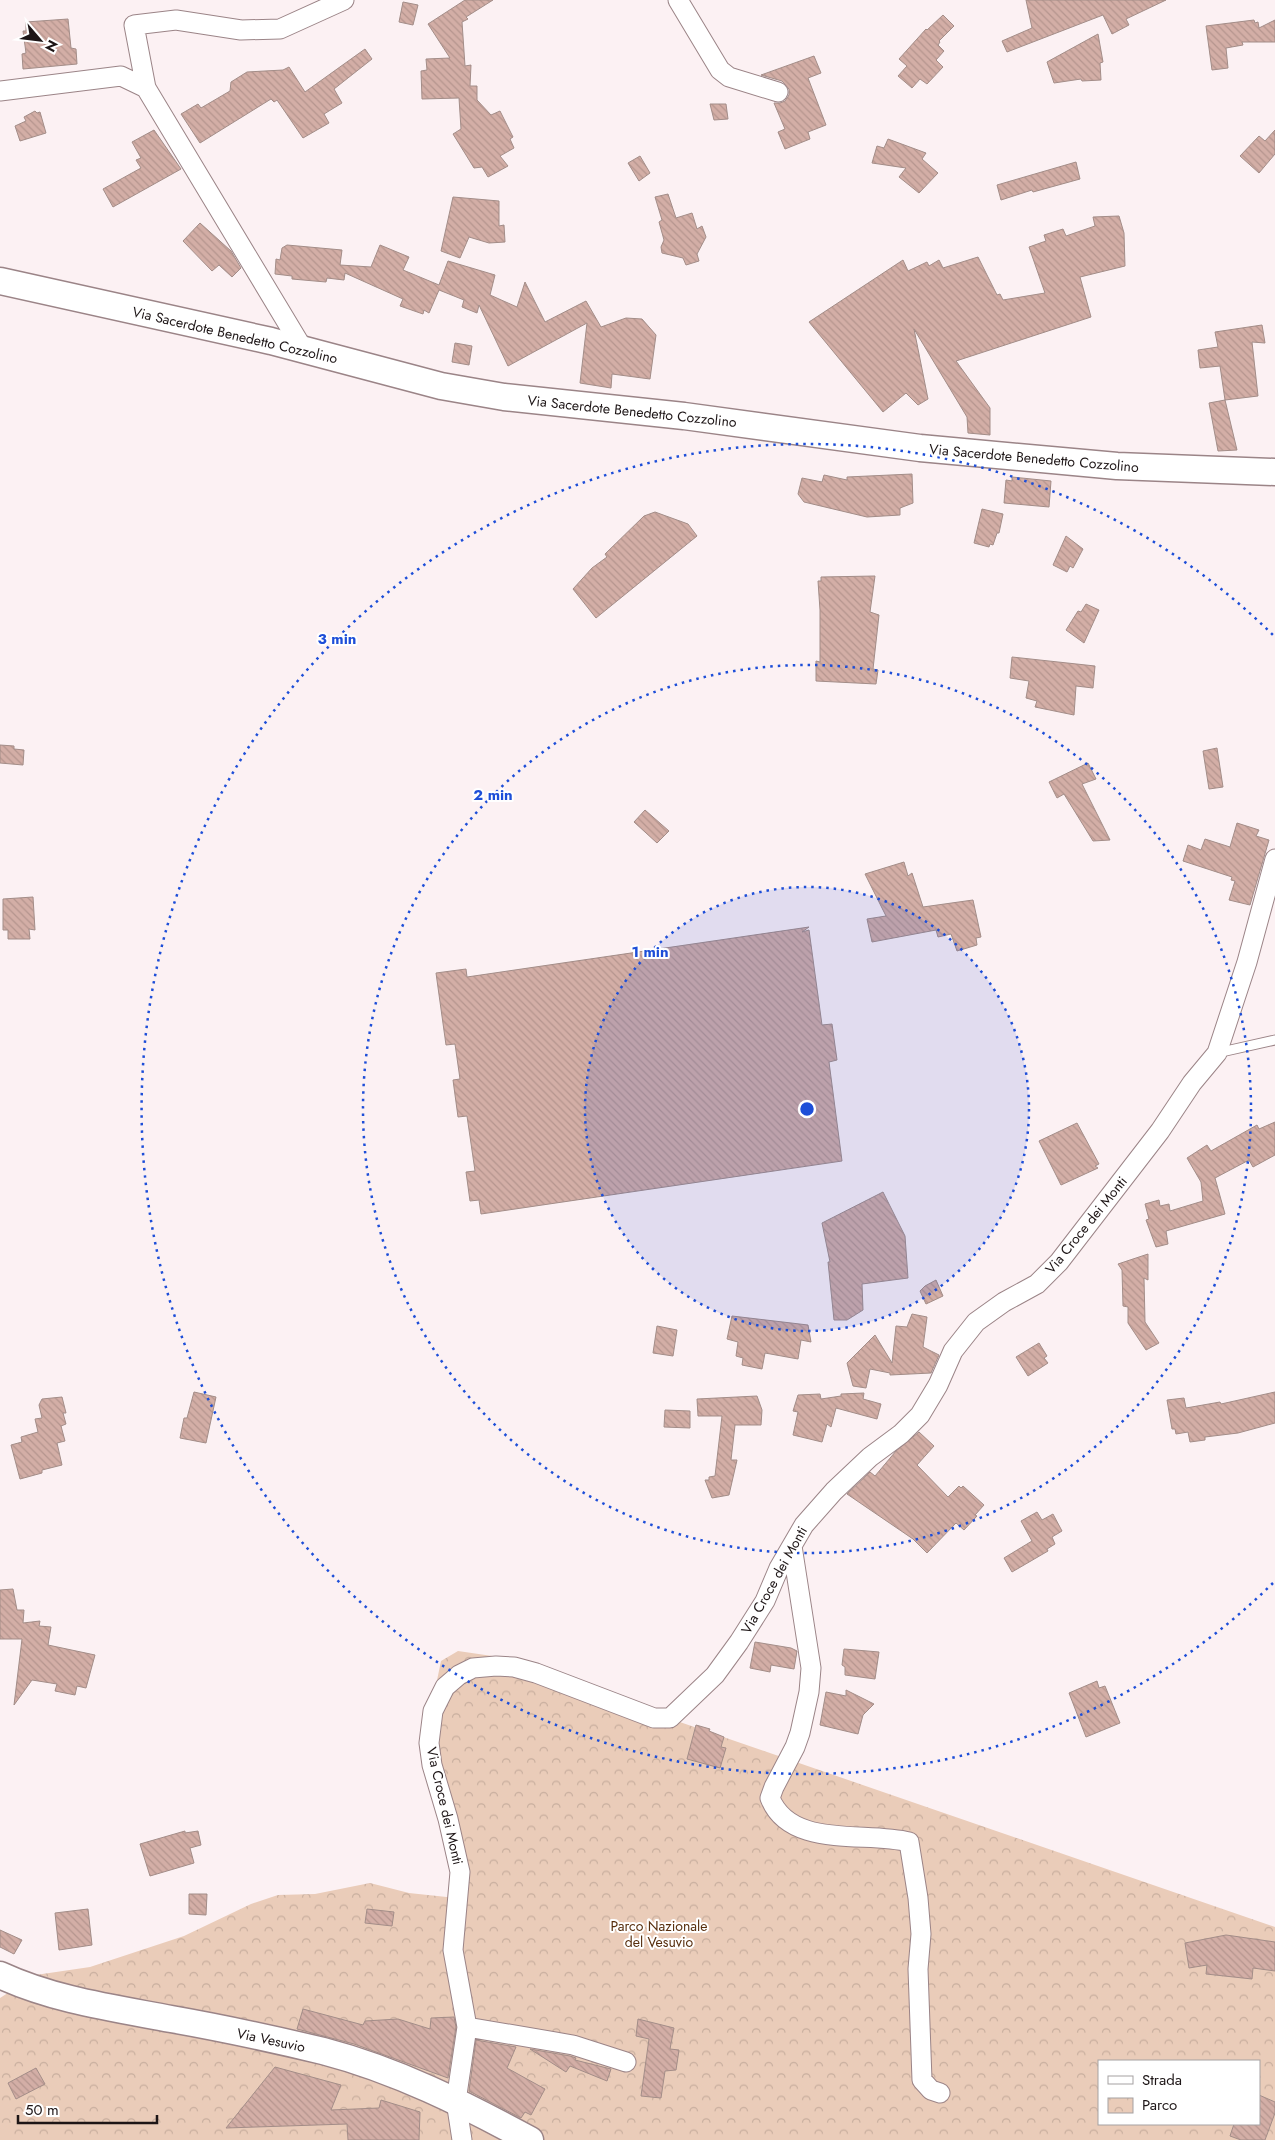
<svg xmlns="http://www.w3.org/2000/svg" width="1275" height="2140" font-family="Jost,sans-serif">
<defs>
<pattern id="park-crowns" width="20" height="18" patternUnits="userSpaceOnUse" patternTransform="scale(1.25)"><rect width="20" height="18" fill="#eaccb9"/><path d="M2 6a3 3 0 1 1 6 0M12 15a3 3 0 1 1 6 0" fill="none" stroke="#c8ae9e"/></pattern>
<pattern id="building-back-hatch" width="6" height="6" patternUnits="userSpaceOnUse" patternTransform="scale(1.25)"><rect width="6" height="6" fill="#d3aea6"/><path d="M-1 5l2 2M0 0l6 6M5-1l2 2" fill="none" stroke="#b5958e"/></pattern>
</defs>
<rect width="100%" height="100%" fill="#fcf1f3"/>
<path fill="url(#park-crowns)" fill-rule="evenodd" d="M 458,1651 L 506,1658 L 674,1720 L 1275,1927 L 1275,2140 L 0,2140 L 0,1998 L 22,1984 L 22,1977 L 90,1967 L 184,1936 L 251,1904 L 278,1895 L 315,1894 L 370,1883 L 409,1893 L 456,1898 L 432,1773 L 435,1690 L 441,1661 ZM 1099,2061 L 1259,2061 L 1259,2124 L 1099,2124 Z"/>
<path fill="url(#building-back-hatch)" stroke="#a38d88" d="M 465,0 L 493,0 L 466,17 L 468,19 L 462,22 L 465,66 L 471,65 L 470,86 L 477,86 L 477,100 L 491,115 L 500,111 L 513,137 L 510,139 L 514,148 L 500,156 L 508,166 L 488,177 L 482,167 L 474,168 L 453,134 L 461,129 L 459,98 L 422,99 L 421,71 L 427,70 L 426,59 L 450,58 L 428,24 Z
M 1026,0 L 1166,0 L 1126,19 L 1129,25 L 1112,34 L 1103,15 L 1007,52 L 1002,41 L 1032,28 Z
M 403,2 L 418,5 L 413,25 L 399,22 Z
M 943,15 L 954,26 L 939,41 L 940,42 L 938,45 L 944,51 L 936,60 L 943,67 L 927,84 L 920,79 L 912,88 L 898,76 L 907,66 L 899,59 L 926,29 L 927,30 Z
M 68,19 L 71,48 L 76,49 L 77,64 L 23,69 L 22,54 L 26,53 L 23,31 L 26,31 L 26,22 Z
M 1254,20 L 1255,23 L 1258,22 L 1259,28 L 1275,20 L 1275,42 L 1242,42 L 1243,45 L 1226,48 L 1228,68 L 1212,70 L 1206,26 Z
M 1098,34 L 1103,62 L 1100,63 L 1101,80 L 1082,81 L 1081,79 L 1054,83 L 1047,62 Z
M 365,49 L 372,59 L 334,89 L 342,103 L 324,114 L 329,123 L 303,138 L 277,100 L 274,102 L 271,99 L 200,143 L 181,114 L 198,104 L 201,108 L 230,91 L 231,82 L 247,72 L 283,70 L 289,67 L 305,92 Z
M 814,56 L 821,73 L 808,78 L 826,125 L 808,132 L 810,139 L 785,149 L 778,132 L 785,129 L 774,103 L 780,103 L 785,101 L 789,95 L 789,89 L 782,81 L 761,75 Z
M 710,104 L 726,104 L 728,119 L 714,120 Z
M 35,111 L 37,113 L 40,112 L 46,133 L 20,141 L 15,126 L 26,121 L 24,117 Z
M 154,130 L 181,169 L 113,207 L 103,189 L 141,168 L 136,160 L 141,158 L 132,142 Z
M 1275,130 L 1275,154 L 1259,173 L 1240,156 L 1259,136 L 1265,141 Z
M 888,139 L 926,153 L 922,159 L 938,173 L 919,193 L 899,177 L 906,168 L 872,163 L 877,146 L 884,148 Z
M 640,156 L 650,173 L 639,181 L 628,163 Z
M 1076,162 L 1080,179 L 1033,192 L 1032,190 L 1001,200 L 997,185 Z
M 668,194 L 676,218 L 692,213 L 697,229 L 702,226 L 706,237 L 697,254 L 699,261 L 686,265 L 683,258 L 662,253 L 661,247 L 664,240 L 659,222 L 662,220 L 655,197 Z
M 453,197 L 499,201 L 499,226 L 504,225 L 505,242 L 489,243 L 469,237 L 460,258 L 441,251 Z
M 1119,216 L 1124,233 L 1125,266 L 1080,277 L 1091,317 L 956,361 L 990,408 L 990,435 L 968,433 L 967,417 L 914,329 L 928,399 L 918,405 L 906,393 L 883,412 L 809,322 L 903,260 L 908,271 L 927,262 L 929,266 L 939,260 L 943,268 L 978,257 L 997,295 L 1000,294 L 1003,300 L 1045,293 L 1029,247 L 1046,241 L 1044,235 L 1063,229 L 1066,236 L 1095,226 L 1093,217 Z
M 200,223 L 231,251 L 241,268 L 232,277 L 219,265 L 212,271 L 183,241 Z
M 287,245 L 342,250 L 340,265 L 371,267 L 380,245 L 409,257 L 403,270 L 439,285 L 448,261 L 495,275 L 490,295 L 517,307 L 525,282 L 545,322 L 586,301 L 601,327 L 626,318 L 642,319 L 656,335 L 650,379 L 612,374 L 611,388 L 580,383 L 587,323 L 508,366 L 479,305 L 477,313 L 462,307 L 464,300 L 439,290 L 429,313 L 424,310 L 423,314 L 400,306 L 403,299 L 345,273 L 344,280 L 327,278 L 326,282 L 292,279 L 292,276 L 275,274 L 276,259 L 280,260 L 282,248 Z
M 1262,325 L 1265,343 L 1252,342 L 1258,396 L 1225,400 L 1220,366 L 1200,368 L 1198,350 L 1218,347 L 1215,332 Z
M 455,343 L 472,346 L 469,365 L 452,362 Z
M 1225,400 L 1237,450 L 1218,451 L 1209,403 Z
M 912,474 L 913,503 L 900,508 L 900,515 L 867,517 L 804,502 L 798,494 L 802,478 L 822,482 L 824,475 L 847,480 L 847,477 Z
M 1012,477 L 1051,481 L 1049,507 L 1004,503 L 1006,480 L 1012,481 Z
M 982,509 L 1003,514 L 999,533 L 997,533 L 993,545 L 990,544 L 989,547 L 974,543 Z
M 655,512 L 688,524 L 697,536 L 596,618 L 573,589 L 592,568 L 607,557 L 605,554 L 644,516 Z
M 1066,536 L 1083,549 L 1073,568 L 1070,566 L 1067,572 L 1053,565 Z
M 875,576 L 870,612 L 879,615 L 873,669 L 878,670 L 876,684 L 816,681 L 816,661 L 820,662 L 820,610 L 818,581 L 821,581 L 821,577 Z
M 1086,604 L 1099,610 L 1084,643 L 1066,630 L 1078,611 L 1081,612 Z
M 1012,657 L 1095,666 L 1093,688 L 1076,686 L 1074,715 L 1035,707 L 1037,701 L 1026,698 L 1029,681 L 1010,678 Z
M 0,745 L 14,746 L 14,749 L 24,750 L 23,765 L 0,763 Z
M 1217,748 L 1223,787 L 1209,789 L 1203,751 Z
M 1088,763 L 1096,779 L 1082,784 L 1110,840 L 1093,841 L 1064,794 L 1057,798 L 1049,782 Z
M 645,810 L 669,831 L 657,843 L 634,822 Z
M 1237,823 L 1259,830 L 1256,836 L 1269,840 L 1250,905 L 1229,900 L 1235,881 L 1231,880 L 1232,877 L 1183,861 L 1188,845 L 1201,850 L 1205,839 L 1230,847 Z
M 904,862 L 908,876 L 912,873 L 923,907 L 973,900 L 981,937 L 976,938 L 977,945 L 957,951 L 951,934 L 938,937 L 936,930 L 872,942 L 867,919 L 886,916 L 865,874 Z
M 33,897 L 35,930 L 29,929 L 30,939 L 8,939 L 8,930 L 3,930 L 3,899 Z
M 809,927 L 802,932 L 809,930 L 822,1025 L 832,1024 L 837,1060 L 829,1062 L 842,1161 L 481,1214 L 479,1200 L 470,1201 L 466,1172 L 475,1171 L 467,1116 L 458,1117 L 453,1080 L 460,1079 L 455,1044 L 446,1045 L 436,973 L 466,969 L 467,977 Z
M 1275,1122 L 1275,1155 L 1253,1167 L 1249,1160 L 1215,1178 L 1225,1214 L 1166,1231 L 1168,1244 L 1156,1247 L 1146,1220 L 1149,1219 L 1145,1204 L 1159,1200 L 1160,1206 L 1169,1204 L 1170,1211 L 1203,1201 L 1201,1182 L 1187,1158 L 1207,1145 L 1211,1151 L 1257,1125 L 1259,1129 Z
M 1077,1123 L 1099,1164 L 1095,1166 L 1098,1168 L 1061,1185 L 1039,1141 Z
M 883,1192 L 905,1236 L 908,1278 L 862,1284 L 863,1310 L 847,1320 L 834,1320 L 828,1262 L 830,1262 L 822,1223 Z
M 1148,1254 L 1148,1280 L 1144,1278 L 1145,1322 L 1159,1343 L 1146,1350 L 1128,1323 L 1128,1307 L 1123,1306 L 1122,1270 L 1118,1264 Z
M 936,1280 L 943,1296 L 926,1304 L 920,1291 L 925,1286 Z
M 912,1314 L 927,1317 L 923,1347 L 939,1355 L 931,1373 L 890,1375 L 890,1373 L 870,1369 L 866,1388 L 853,1386 L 847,1363 L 875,1335 L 892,1363 L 896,1326 L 907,1327 Z
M 732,1316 L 808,1325 L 811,1342 L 801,1340 L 798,1359 L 765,1353 L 762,1369 L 742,1365 L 743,1358 L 736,1356 L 738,1342 L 727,1339 Z
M 657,1326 L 677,1330 L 673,1356 L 653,1353 Z
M 1039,1343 L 1047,1356 L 1044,1358 L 1048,1363 L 1028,1376 L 1016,1357 Z
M 194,1392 L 216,1397 L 206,1443 L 180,1438 L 184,1418 L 187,1418 Z
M 1275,1392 L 1275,1423 L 1238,1433 L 1205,1437 L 1205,1440 L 1190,1442 L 1188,1432 L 1176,1434 L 1175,1429 L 1172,1429 L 1167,1400 L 1184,1398 L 1186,1408 L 1220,1402 L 1221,1404 Z
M 864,1393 L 863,1399 L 881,1404 L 877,1419 L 836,1408 L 831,1427 L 827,1424 L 822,1442 L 793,1435 L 798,1412 L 793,1411 L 798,1395 L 820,1394 L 821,1399 L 841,1396 L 841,1394 Z
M 757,1396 L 762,1410 L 761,1425 L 735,1425 L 731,1460 L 737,1460 L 729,1495 L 712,1498 L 705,1480 L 709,1480 L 709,1477 L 715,1476 L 722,1416 L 698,1416 L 697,1399 Z
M 62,1397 L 66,1413 L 63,1413 L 66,1424 L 61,1426 L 65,1441 L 57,1443 L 62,1465 L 42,1470 L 42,1473 L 20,1479 L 11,1445 L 22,1442 L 21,1437 L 38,1432 L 35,1419 L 42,1418 L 39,1405 L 42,1399 Z
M 665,1410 L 690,1411 L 690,1428 L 664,1427 Z
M 919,1432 L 934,1446 L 917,1465 L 948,1497 L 959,1486 L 961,1488 L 963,1486 L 984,1505 L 975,1515 L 977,1516 L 964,1530 L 956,1523 L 927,1553 L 913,1539 L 847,1494 L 870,1472 L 875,1476 L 896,1451 Z
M 1037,1512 L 1042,1520 L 1053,1514 L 1062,1531 L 1052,1537 L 1055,1544 L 1047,1549 L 1048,1551 L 1012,1572 L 1004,1558 L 1032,1541 L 1021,1521 Z
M 13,1589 L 17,1610 L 24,1610 L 23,1623 L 40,1621 L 39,1626 L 51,1627 L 48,1645 L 95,1655 L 86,1688 L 77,1686 L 75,1695 L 55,1691 L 57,1684 L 32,1680 L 14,1705 L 22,1639 L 0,1639 L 0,1590 Z
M 755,1642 L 791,1648 L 797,1651 L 794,1669 L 771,1665 L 770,1672 L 750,1668 Z
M 844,1649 L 879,1652 L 875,1679 L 845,1675 L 845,1667 L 842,1665 Z
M 1097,1681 L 1099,1688 L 1105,1686 L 1120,1723 L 1086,1737 L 1069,1693 Z
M 846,1690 L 874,1704 L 863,1715 L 858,1734 L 820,1725 L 826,1692 L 846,1696 Z
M 696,1725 L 710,1729 L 709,1731 L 724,1737 L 721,1747 L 726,1748 L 720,1768 L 687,1759 Z
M 185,1831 L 185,1833 L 198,1831 L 201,1845 L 190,1848 L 194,1863 L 150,1876 L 140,1844 Z
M 189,1894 L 207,1894 L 206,1915 L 189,1914 Z
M 88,1909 L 92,1945 L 59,1950 L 55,1913 Z
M 367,1909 L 394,1912 L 392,1926 L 365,1923 Z
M 0,1930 L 22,1940 L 14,1954 L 0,1947 Z
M 1226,1935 L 1275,1942 L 1275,1971 L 1253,1968 L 1252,1979 L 1206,1974 L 1207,1965 L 1189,1968 L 1185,1943 Z
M 303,2009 L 363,2025 L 365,2021 L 398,2019 L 430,2029 L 431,2018 L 454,2017 L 456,2027 L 448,2078 L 354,2044 L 297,2029 Z
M 638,2019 L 674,2028 L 670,2049 L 679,2050 L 676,2070 L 665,2071 L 661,2098 L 641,2096 L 649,2039 L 636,2036 Z
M 476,2040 L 516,2047 L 507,2068 L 545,2089 L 531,2115 L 525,2112 L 521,2118 L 469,2091 Z
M 530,2049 L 570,2056 L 576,2058 L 575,2060 L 611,2069 L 607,2081 L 570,2066 L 566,2072 Z
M 275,2067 L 341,2085 L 331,2110 L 379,2108 L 381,2100 L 420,2112 L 419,2140 L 348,2140 L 347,2124 L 226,2128 Z
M 36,2068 L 45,2084 L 16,2099 L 8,2083 Z
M 1259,2095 L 1275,2102 L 1275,2113 L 1265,2140 L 1241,2140 L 1230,2136 L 1234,2124 L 1259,2124 Z"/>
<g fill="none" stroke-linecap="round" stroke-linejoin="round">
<defs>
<path id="lane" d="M 1217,1053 L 1275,1040"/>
<path id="street" d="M 678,0 L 720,70 L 729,77 L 778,92
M 0,91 L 121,76 L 146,88
M 303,349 L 146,88 L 134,25 L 176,20 L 241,30 L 280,29 L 344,0
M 792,1546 L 811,1668 L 809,1692 L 800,1733 L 795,1747 L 774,1787 L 770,1798 C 790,1849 865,1831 909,1842 L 918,1898 L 921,1934 L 918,1969 L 922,2080 L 931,2090 L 940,2093
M 467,2027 L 573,2045 L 626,2062
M 462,2140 L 456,2101 L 467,2027 L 453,1950 L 460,1872 L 448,1819 L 432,1765 L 429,1743 L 433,1711 L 445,1687 L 459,1675 L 473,1668 L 496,1666 L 514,1667 L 536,1673 L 654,1718 L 670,1718 L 715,1675 L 739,1642 L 765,1601 L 779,1568 L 804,1525 L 834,1491 L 870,1457 L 901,1434 L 920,1415 L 938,1385 L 953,1351 L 976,1322 L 1004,1302 L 1037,1284 L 1059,1262 L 1160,1131 L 1192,1083 L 1217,1053 L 1247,962 L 1275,859"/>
<path id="secondary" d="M 0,281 L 271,341 L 441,386 L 504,397 L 684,416 L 920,448 L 1117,466 L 1275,472
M 0,1975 C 54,2000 113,2008 171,2019 C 222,2028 273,2039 323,2051 C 396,2070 464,2104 530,2140"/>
</defs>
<use href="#lane" stroke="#9b8487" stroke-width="11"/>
<use href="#street" stroke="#9b8487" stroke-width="21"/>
<use href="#secondary" stroke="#9b8487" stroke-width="29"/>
<use href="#lane" stroke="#fff" stroke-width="9"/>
<use href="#street" stroke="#fff" stroke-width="19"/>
<use href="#secondary" stroke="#fff" stroke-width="26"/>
</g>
<circle cx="807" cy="1109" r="222" fill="#1d4ed8" fill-opacity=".12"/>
<g fill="none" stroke="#1d4ed8" stroke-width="2.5" stroke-dasharray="2.5 5">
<circle cx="807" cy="1109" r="222"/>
<circle cx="807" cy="1109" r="444"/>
<path d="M1273 1583A665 665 0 1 1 1273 635"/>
</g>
<g text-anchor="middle" stroke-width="4" stroke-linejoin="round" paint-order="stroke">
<g font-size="14" fill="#1d1516" stroke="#fff">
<text transform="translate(235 335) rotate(13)" y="5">Via Sacerdote Benedetto Cozzolino</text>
<text transform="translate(632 411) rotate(6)" y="5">Via Sacerdote Benedetto Cozzolino</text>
<text transform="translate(1034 458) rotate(5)" y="5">Via Sacerdote Benedetto Cozzolino</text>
<text transform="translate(1086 1225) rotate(-51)" y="5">Via Croce dei Monti</text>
<text transform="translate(774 1580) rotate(-61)" y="5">Via Croce dei Monti</text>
<text transform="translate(445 1806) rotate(77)" y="5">Via Croce dei Monti</text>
<text transform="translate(271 2040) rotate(12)" y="5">Via Vesuvio</text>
</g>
<g font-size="14" fill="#572e0d" stroke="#fff">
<text x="659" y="1931">Parco Nazionale<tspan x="659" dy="16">del Vesuvio</tspan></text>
</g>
</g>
<circle cx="807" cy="1109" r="8" fill="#1d4ed8" stroke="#fff" stroke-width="2.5"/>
<g font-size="15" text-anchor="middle" font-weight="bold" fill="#1d4ed8" stroke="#fff" stroke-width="4" stroke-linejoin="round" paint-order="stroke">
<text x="337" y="644">3 min</text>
<text x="493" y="800">2 min</text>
<text x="650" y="957">1 min</text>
</g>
<rect x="1098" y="2060" width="162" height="65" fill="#ffffff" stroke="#a5a1a2"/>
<rect x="1108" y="2076" width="25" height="8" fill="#ffffff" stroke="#a5a1a2"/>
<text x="1142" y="2085" font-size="15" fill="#1d1516">Strada</text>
<rect x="1108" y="2098" width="25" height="15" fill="url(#park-crowns)" stroke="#a5a1a2"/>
<text x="1142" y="2110" font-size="15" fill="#1d1516">Parco</text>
<g transform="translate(40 40) rotate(118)" stroke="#ffffff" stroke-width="4" paint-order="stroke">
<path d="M0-4L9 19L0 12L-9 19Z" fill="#1d1516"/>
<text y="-8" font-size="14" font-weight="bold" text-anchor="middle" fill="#1d1516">N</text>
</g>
<path d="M18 2115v8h139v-8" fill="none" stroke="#1d1516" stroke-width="2.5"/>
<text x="25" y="2115" font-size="15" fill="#1d1516" stroke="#ffffff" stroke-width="4" paint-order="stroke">50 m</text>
</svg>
